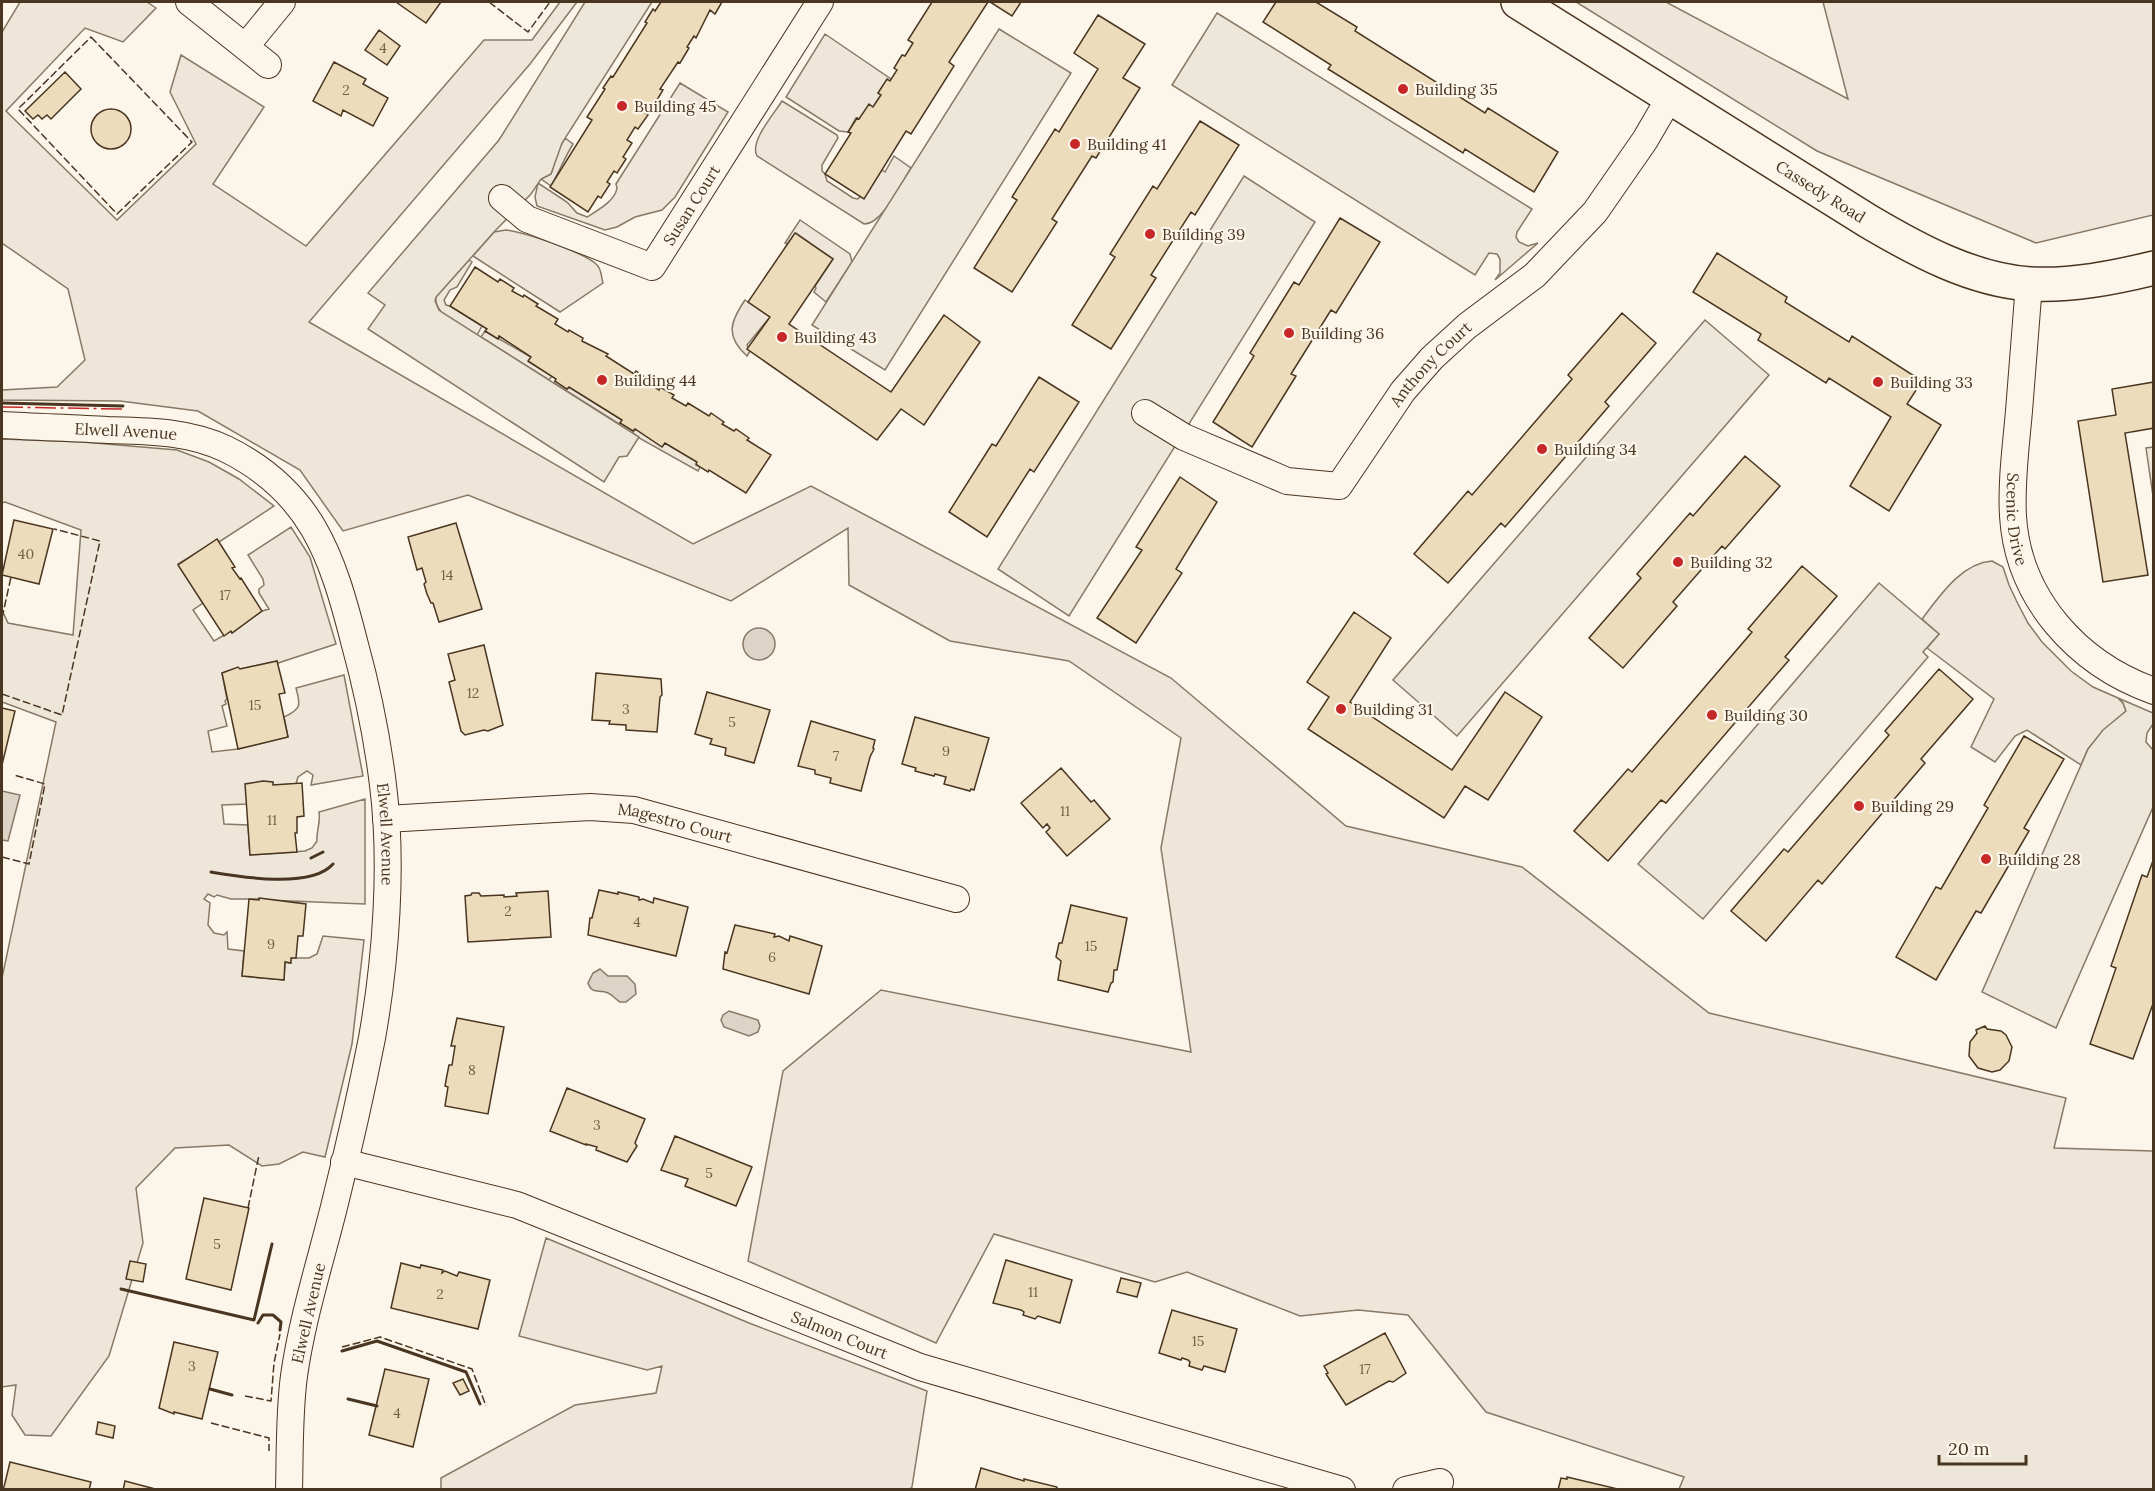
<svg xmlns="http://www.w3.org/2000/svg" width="2155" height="1491" font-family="Lora,serif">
<rect width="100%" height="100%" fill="#fbf6e9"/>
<path fill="#ede6d9" stroke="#887966" stroke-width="1.5" d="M 20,2 L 147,2 L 156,8 L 123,42 L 85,28 L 6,111 L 117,220 L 196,144 L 170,92 L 181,55 L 264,107 L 213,184 L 306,246 L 484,40 L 532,40 L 560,2 L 577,2 L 530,64 L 309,322 L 693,544 L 811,486 L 1171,678 L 1346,826 L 1522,867 L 1709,1013 L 2066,1098 L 2054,1148 L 2153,1151 L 2153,1489 L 1679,1489 L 1684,1477 L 1486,1412 L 1408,1315 L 1358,1310 L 1300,1316 L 1187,1272 L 1155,1282 L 994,1234 L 936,1343 L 748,1261 L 783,1071 L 881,990 L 1191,1052 L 1161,848 L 1181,738 L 1069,661 L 950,641 L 849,585 L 848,528 L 731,601 L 468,495 L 343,531 L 300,470 L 198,411 L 120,401 L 2,400 L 2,390 L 57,387 L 85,360 L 68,289 L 2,243 L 2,32 Z
M 1576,2 L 1666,2 L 1848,99 L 1823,2 L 2153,2 L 2153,215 L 2036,243 L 1817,151 Z
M 825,34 L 891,79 L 890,81 L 887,80 L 878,93 L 881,95 L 873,107 L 859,119 L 856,118 L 848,132 L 839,131 L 786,97 Z
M 680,83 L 728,112 L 675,197 L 662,210 L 635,217 L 617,227 L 605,230 L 537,206 L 535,197 L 538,183 L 567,202 L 577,213 L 587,217 C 598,210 615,201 617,188 L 616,184 Z
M 782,101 L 837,135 L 838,138 L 822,165 L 822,171 L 825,174 L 827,181 L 853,198 L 858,199 L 882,170 L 885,172 L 894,156 L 911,168 C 901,183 883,224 864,224 L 757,156 C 749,142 774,114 782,101 Z
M 565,138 L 573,144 C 565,157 559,172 551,186 L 541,179 L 551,174 L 559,149 Z
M 800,220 L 850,254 L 852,262 L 826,302 L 814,292 L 816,288 L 815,286 L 833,259 L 796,233 L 787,244 L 785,243 Z
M 506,230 C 524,232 586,253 597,265 C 602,270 601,277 603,283 L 560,312 L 473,256 L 494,232 Z
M 469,260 L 472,262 L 457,287 L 450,290 L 444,300 L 446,305 L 450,306 L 482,326 L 477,335 C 463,326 433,315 436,297 Z
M 745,300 L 770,317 L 747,345 L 750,351 L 747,356 C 725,336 730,322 745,300 Z
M 485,331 L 531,357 L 529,362 L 552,376 L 549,380 L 481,337 Z
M 555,381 L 567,389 L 569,387 L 622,420 L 619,424 L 554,383 Z
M 635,429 L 665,443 L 697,462 L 696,465 L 700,467 L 698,471 L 639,438 L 633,433 Z
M 2,439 L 83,442 L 177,450 L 209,462 L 239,479 L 274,506 L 219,542 L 217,540 L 178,564 L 203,603 L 193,610 L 214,641 L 231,631 L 233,632 L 262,611 L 269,609 L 259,593 L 259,589 L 264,585 L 263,579 L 248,555 L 291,527 L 310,557 L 336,644 L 278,663 L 277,661 L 240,669 L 238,668 L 222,673 L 227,699 L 225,701 L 226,704 L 222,706 L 227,726 L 208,731 L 212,752 L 238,749 L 288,737 L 284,717 C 301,709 301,706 296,688 L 344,675 L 363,776 L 311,785 L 313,775 L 307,771 L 298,777 L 296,784 L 273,785 L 272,782 L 246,784 L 247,804 L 222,805 L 224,824 L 248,825 L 250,855 L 305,851 L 312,848 L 317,841 C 316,831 321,822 319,812 L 365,799 L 365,904 L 266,900 L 266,899 L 231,899 L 217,895 L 214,897 L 208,894 L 204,899 L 210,903 L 208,925 L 214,933 L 224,935 L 227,932 L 228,949 L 244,951 L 242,976 L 284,980 L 285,962 L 290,963 L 291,958 L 309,958 L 317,954 L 323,936 L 364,940 L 352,1044 L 325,1157 L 303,1152 L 279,1164 L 262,1166 L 229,1145 L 175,1148 L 136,1188 L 143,1243 L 109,1356 L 51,1436 L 25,1435 L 12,1415 L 16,1385 L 2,1387 L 2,978 L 56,722 L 2,702 L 2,610 L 8,623 L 73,635 L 81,530 L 5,502 L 2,503 Z
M 1992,561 L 2003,567 L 2009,585 L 2018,604 L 2028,623 L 2042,642 L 2071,671 L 2093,687 L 2118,698 L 2123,703 L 2126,711 L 2088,749 L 2081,765 L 2027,730 L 2015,736 L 1995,762 L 1971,747 L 1994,699 L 1927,648 L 1939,634 L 1922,619 C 1939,597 1961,563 1992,561 Z
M 546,1238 L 749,1323 L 927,1391 L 912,1487 L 909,1490 L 441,1489 L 441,1478 L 575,1405 L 656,1393 L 662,1366 L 647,1370 L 519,1336 Z"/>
<path fill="#ede7d9" stroke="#887966" stroke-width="1.5" d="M 585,2 L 652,2 L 562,143 L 551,174 L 541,179 L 531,194 L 494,232 L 436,297 L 435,301 L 439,310 L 443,313 L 639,437 L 627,456 L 619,457 L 604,482 L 368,329 L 385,305 L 368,293 L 499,140 Z
M 1217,13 L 1532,209 L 1517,232 L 1516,237 L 1519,242 L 1528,246 L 1538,243 L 1495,280 L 1500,273 L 1500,259 L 1497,254 L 1489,253 L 1475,275 L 1172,85 Z
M 999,29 L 1071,73 L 885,370 L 812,325 Z
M 1244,176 L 1315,222 L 1069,616 L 998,569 Z
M 1705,320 L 1769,375 L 1457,736 L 1393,680 Z
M 2153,447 L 2154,447 L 2153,496 L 2146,448 Z
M 1879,583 L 1939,634 L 1923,652 L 1928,657 L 1703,919 L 1638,864 Z
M 2118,698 L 2153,713 L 2153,724 L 2147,733 L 2146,742 L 2153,750 L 2153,807 L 2056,1028 L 1982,992 L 2088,749 L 2103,730 L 2126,711 L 2123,703 Z"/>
<path fill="#dcd4c6" stroke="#887966" stroke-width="1.5" d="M743 644a16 16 0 1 1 32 0a16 16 0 1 1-32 0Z
M 2,791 L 20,795 L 8,841 L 2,840 Z
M 600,969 L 608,976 L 627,976 L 635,984 L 636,994 L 626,1002 L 620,1002 C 616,1000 613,995 608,993 C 599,989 592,995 588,983 L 593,973 Z
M 729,1011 L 758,1020 L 760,1026 L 758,1032 L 749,1036 L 724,1027 L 721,1020 L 723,1015 Z"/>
<path fill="#ecdcbc" stroke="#4a3520" stroke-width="1.5" d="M 396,2 L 441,2 L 426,23 Z
M 661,2 L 722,2 L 715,14 L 710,10 L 696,38 L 694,36 L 687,47 L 689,48 L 680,63 L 678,62 L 660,89 L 663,90 L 654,105 L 652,103 L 645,113 L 648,115 L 638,129 L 635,127 L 627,140 L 632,143 L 623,157 L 626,159 L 617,173 L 614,171 L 607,182 L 610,184 L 601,198 L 598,196 L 588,212 L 550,187 L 592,120 L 587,117 L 605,89 L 603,88 L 611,76 L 613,77 L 647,23 L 645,22 L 653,9 L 655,11 Z
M 932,2 L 988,2 L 949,62 L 954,66 L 911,134 L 906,131 L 864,199 L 825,174 L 851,133 L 848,132 L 857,118 L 859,119 L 869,104 L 873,107 L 881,95 L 878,93 L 887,79 L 890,81 L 897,70 L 894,68 L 902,55 L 905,56 L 913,43 L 908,40 Z
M 990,2 L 1021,2 L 1012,16 Z
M 1276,2 L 1316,2 L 1357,27 L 1355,31 L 1485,113 L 1488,108 L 1558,152 L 1534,192 L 1465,149 L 1463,153 L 1328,69 L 1331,65 L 1263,22 Z
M 1098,15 L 1145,44 L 1123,78 L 1140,88 L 1096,158 L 1092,156 L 1052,219 L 1057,222 L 1012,292 L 974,268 L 1017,200 L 1012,197 L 1055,129 L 1059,132 L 1098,69 L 1074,53 Z
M 379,30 L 400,46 L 387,65 L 365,50 Z
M 334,62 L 366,79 L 363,84 L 388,98 L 373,126 L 343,110 L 341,116 L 313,101 Z
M 65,72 L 81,89 L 51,119 L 47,115 L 42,119 L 38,115 L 33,119 L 25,111 Z
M91 129a20 20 0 1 1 40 0a20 20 0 1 1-40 0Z
M 1200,121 L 1239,145 L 1195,215 L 1191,212 L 1151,275 L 1156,278 L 1111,349 L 1072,325 L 1115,257 L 1110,254 L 1153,186 L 1157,189 Z
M 1340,218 L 1380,242 L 1336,313 L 1331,310 L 1291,374 L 1296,376 L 1252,447 L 1213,422 L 1254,356 L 1250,353 L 1294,282 L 1299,285 Z
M 795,233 L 833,259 L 789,324 L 891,392 L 944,315 L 980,342 L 924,425 L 901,409 L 877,440 L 747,349 L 770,317 L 748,302 Z
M 1717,253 L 1787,297 L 1785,302 L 1849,342 L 1852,336 L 1922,381 L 1907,404 L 1941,425 L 1889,511 L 1850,486 L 1891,417 L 1829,378 L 1826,383 L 1758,340 L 1761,334 L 1693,292 Z
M 475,267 L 498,282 L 500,279 L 514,288 L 512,291 L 523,297 L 524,295 L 538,304 L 536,306 L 558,319 L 555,324 L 568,332 L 569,330 L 583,338 L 582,341 L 608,354 L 606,356 L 634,374 L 636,371 L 649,380 L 647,382 L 659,390 L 660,387 L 674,395 L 672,398 L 686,406 L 688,403 L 709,416 L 711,413 L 724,422 L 722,424 L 734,431 L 736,429 L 749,438 L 747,440 L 771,455 L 746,493 L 709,470 L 708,472 L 700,467 L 696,464 L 697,462 L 665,443 L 662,447 L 635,429 L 633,431 L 620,423 L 622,420 L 569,387 L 567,389 L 555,381 L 556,379 L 528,361 L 531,357 L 499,336 L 498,339 L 485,331 L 487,329 L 450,306 Z
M 1622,313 L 1656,343 L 1605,402 L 1609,406 L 1505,527 L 1501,523 L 1448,583 L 1414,554 L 1468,491 L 1472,495 L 1572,379 L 1568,375 Z
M 1039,377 L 1079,402 L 1034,472 L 1030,469 L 987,537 L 949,512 L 992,444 L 996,446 Z
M 2154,382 L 2154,428 L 2125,433 L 2148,575 L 2103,582 L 2078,421 L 2116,415 L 2112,389 Z
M 1745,456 L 1780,486 L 1725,549 L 1722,546 L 1673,602 L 1677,606 L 1623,668 L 1589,638 L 1641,578 L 1637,574 L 1690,513 L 1693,516 Z
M 1180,477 L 1217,502 L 1176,569 L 1182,573 L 1136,643 L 1097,618 L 1142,550 L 1136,547 Z
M 14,520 L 53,529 L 39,584 L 2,575 Z
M 456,523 L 482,609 L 439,622 L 433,603 L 431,603 L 427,594 L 424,584 L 426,582 L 422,568 L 417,570 L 408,537 Z
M 217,539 L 235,567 L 232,568 L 240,579 L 241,578 L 262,611 L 232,633 L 231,631 L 224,636 L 178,565 Z
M 1802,566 L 1837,596 L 1785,657 L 1789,660 L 1666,803 L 1661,800 L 1608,861 L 1574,831 L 1628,769 L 1632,772 L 1752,632 L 1748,629 Z
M 1354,612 L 1391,638 L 1350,702 L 1452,770 L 1505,692 L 1542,717 L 1488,800 L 1465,786 L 1444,818 L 1308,729 L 1329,697 L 1307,682 Z
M 484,645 L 503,725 L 488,731 L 484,730 L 465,735 L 461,731 L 449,682 L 455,680 L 448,654 Z
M 277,661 L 285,693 L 279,694 L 288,737 L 238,749 L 222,673 L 238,667 L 240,669 Z
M 1939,669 L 1973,699 L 1921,759 L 1925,763 L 1822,884 L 1818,880 L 1766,941 L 1731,911 L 1784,849 L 1788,852 L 1889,735 L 1885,731 Z
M 596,673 L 661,679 L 662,695 L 660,697 L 657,732 L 626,730 L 626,725 L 609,724 L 610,721 L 592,720 Z
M 707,692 L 770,710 L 754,763 L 725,755 L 726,748 L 710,744 L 712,739 L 695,734 Z
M 2,708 L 15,711 L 2,765 Z
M 915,717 L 989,738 L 974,790 L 971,789 L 970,791 L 944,784 L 946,777 L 935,774 L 934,776 L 915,771 L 916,768 L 902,764 Z
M 811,721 L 875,740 L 873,748 L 874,749 L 870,757 L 861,791 L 830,783 L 831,778 L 815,774 L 815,770 L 798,766 Z
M 2024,736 L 2064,759 L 2024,828 L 2029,831 L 1981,913 L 1976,911 L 1936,980 L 1896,957 L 1936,887 L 1941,889 L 1988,808 L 1984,805 Z
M 1061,768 L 1091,802 L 1094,800 L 1110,819 L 1067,856 L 1046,832 L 1050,828 L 1047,824 L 1043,828 L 1021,803 Z
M 263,781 L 273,782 L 273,785 L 302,783 L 304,816 L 297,817 L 297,833 L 295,833 L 297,852 L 250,855 L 245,784 Z
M 2154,858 L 2154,1001 L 2133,1059 L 2090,1044 L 2116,968 L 2111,966 L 2142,875 L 2147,877 Z
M 599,890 L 618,894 L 618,892 L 639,897 L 639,900 L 643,899 L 653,903 L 654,898 L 688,907 L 676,956 L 588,935 L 590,918 L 592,918 Z
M 548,891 L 551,937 L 468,942 L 465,896 L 471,895 L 472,893 L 479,893 L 481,896 L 504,895 L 504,897 L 517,896 L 516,893 Z
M 259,898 L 306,904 L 303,936 L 298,936 L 296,958 L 291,958 L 291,963 L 285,962 L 284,980 L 242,976 L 249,899 L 259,900 Z
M 1071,905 L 1127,918 L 1117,970 L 1114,970 L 1113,982 L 1111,983 L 1108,992 L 1058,980 L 1061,961 L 1056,957 L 1059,943 L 1062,943 Z
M 735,925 L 775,934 L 774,937 L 779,936 L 789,941 L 790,936 L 822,946 L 809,994 L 723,969 L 725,952 L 727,953 Z
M 457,1018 L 504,1027 L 488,1114 L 445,1106 L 448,1087 L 445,1086 L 447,1075 L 449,1065 L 452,1065 L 455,1046 L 451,1046 Z
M 1985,1026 L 1987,1029 L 2001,1031 L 2006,1035 L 2012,1047 L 2009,1061 L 2000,1070 L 1992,1072 L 1978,1068 L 1969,1056 L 1970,1042 L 1977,1033 L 1976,1030 Z
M 567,1088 L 645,1119 L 635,1143 L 637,1146 L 627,1162 L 596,1150 L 597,1147 L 586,1144 L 586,1145 L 550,1131 Z
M 675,1136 L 752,1167 L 736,1206 L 685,1186 L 688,1179 L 661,1170 Z
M 204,1198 L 249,1208 L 231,1290 L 186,1279 Z
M 1006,1260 L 1072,1280 L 1060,1323 L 1038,1316 L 1035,1319 L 1023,1315 L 1024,1312 L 1021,1310 L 993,1303 Z
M 130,1261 L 146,1264 L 143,1282 L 126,1279 Z
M 401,1263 L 420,1268 L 421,1265 L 443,1270 L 442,1273 L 445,1271 L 457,1276 L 459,1272 L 490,1280 L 478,1329 L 391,1308 Z
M 1121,1278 L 1141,1283 L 1137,1297 L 1117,1292 Z
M 1172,1310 L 1237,1329 L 1225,1372 L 1204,1366 L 1202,1370 L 1189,1366 L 1190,1362 L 1188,1360 L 1182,1358 L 1181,1360 L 1159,1353 Z
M 1385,1333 L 1406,1373 L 1393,1382 L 1389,1381 L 1346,1405 L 1326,1374 L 1328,1373 L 1324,1366 Z
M 174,1342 L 218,1352 L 202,1419 L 174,1412 L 174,1414 L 159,1408 Z
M 385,1369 L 429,1379 L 413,1447 L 369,1435 Z
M 463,1379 L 469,1391 L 460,1395 L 453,1383 Z
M 98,1422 L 115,1426 L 113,1438 L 96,1434 Z
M 10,1462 L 91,1482 L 89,1490 L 2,1490 L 4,1487 Z
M 981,1468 L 1024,1481 L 1024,1479 L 1057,1487 L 1057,1490 L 975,1490 Z
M 1567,1477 L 1618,1489 L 1618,1490 L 1558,1490 L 1561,1478 L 1567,1479 Z
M 125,1481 L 159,1490 L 123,1490 Z"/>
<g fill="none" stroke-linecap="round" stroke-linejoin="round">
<defs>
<g id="minor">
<path d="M 189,2 L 268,65"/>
<path d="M 246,46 L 282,2"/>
<path id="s1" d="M 502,198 L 527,219 L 652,267 L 820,2"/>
<path id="s2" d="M 2029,284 C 2026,326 2022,369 2019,411 C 2016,446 2011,481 2013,516 C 2018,599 2078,664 2154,691"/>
<path id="s3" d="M 1145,413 L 1184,437 L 1287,481 L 1339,486 L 1403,391 L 1432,358 L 1467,326 L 1535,275 L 1595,212 L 1645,140 L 1670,97"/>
<path id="s4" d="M 2,425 C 37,427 73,428 108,430 C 148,431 189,431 226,449 C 311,491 332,555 354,641 C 367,688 377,736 383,785 C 393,864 386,959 372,1038 C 361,1094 348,1151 334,1207 C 320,1263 302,1319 294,1376 C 289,1413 290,1452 289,1490"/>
<path id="s5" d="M 386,819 L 590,807 L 634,810 L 956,899"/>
<path id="s6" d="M 344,1162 L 517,1205 L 920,1367 L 1342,1490"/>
<path d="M 1406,1490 L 1440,1482"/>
</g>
<g id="tertiary">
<path id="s7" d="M 1518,2 L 1868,221 C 1917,250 1972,280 2030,284 C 2072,286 2113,278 2154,268"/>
</g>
</defs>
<use href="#minor" stroke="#4a3520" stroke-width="28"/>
<use href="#tertiary" stroke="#4a3520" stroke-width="36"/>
<use href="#minor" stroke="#fbf6e9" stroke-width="26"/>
<use href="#tertiary" stroke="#fbf6e9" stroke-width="33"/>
<path stroke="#4a3520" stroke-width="1.5" stroke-dasharray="8 3" stroke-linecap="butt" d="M 489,2 L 528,32 L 550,2
M 91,37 L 192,142 L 117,214 L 18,109 Z
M 2,618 L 11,577
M 2,694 L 62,715 L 100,541 L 54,529
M 2,857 L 29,864 L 45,784 L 14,775
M 248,1208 L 259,1155
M 342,1347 L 380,1337 L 472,1369 L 486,1406
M 245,1396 L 271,1401 L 274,1363 L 280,1334
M 211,1423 L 269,1438 L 269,1451"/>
<path stroke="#4a3520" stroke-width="3" d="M 2,403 L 123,406
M 311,858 L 323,852
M 211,872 C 241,877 311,889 333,864
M 121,1289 L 254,1320 L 272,1244
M 258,1323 L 263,1315 L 273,1315 L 281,1322 L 280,1330
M 342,1351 L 377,1341 L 466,1372 L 480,1404
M 210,1389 L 232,1395
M 348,1399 L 377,1406"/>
<path stroke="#c62828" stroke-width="1.5" stroke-dasharray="21 4.5 3 4.5" stroke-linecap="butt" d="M 2,407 L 123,409"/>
</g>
<g fill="#c62828" stroke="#fbf6e9" stroke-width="2">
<circle cx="1403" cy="89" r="6"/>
<circle cx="622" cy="106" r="6"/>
<circle cx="1075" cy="144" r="6"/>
<circle cx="1150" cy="234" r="6"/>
<circle cx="1289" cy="333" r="6"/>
<circle cx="782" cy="337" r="6"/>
<circle cx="602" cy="380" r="6"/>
<circle cx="1878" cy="382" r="6"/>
<circle cx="1542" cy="449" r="6"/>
<circle cx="1678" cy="562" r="6"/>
<circle cx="1341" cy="709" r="6"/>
<circle cx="1712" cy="715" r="6"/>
<circle cx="1859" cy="806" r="6"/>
<circle cx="1986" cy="859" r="6"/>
</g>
<g text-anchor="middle" stroke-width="4.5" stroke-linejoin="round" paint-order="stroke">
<g font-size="14" fill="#725f47">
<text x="383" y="53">4</text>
<text x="346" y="95">2</text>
<text x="26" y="559">40</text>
<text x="447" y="580">14</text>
<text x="225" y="600">17</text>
<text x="473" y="698">12</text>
<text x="255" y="710">15</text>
<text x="626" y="714">3</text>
<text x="732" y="727">5</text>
<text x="946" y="756">9</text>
<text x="836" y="761">7</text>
<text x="1065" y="816">11</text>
<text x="272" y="825">11</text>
<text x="508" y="916">2</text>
<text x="637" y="927">4</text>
<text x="271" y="949">9</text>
<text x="1091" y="951">15</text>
<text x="772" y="962">6</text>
<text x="472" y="1075">8</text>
<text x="597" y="1130">3</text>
<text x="709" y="1178">5</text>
<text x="217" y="1249">5</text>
<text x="1033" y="1297">11</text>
<text x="440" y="1299">2</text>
<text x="1198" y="1346">15</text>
<text x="192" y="1371">3</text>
<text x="1365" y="1374">17</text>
<text x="397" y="1418">4</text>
</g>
<g font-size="16" fill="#4a3520" stroke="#fbf6e9" text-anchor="start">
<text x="1415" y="95">Building 35</text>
<text x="634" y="112">Building 45</text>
<text x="1087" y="150">Building 41</text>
<text x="1162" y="240">Building 39</text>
<text x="1301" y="339">Building 36</text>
<text x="794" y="343">Building 43</text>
<text x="614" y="386">Building 44</text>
<text x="1890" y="388">Building 33</text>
<text x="1554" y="455">Building 34</text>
<text x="1690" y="568">Building 32</text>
<text x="1353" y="715">Building 31</text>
<text x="1724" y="721">Building 30</text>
<text x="1871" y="812">Building 29</text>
<text x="1998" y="865">Building 28</text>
</g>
<g font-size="16" fill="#4a3520" stroke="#fbf6e9">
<text dy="6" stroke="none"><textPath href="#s7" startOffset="357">Cassedy Road</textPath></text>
<text dy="6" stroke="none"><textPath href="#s1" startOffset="240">Susan Court</textPath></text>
<text dy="6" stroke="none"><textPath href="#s3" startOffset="363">Anthony Court</textPath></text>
<text dy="6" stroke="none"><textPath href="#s4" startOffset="124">Elwell Avenue</textPath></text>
<text dy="6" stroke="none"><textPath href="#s2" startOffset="236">Scenic Drive</textPath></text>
<text dy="6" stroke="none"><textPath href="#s5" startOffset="291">Magestro Court</textPath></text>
<text dy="6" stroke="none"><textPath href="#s4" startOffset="663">Elwell Avenue</textPath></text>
<text transform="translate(308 1313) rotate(-77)" y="6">Elwell Avenue</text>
<text dy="6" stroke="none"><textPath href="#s6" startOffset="526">Salmon Court</textPath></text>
</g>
</g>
<rect width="2155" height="1491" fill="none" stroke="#4a3520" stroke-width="6"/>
<path d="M1939 1455v9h87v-9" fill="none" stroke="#4a3520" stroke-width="3"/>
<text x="1948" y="1455" font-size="18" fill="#4a3520" stroke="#fbf6e9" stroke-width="4.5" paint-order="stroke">20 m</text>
</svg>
